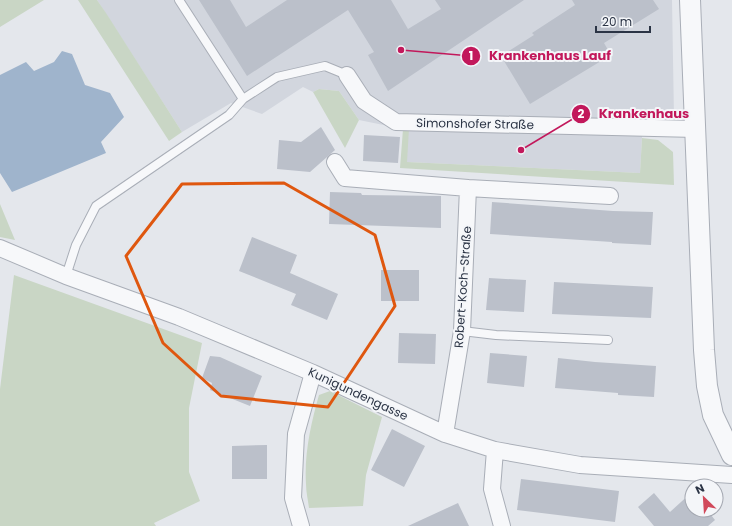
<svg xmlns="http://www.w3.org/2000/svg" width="732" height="526" font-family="Poppins,sans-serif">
<rect width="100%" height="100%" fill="#e4e7ec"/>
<path fill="#d2d6de" d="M 97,0 L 672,0 L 674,118 L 643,120 L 640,173 L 407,162 L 403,129 L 359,120 L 339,91 L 319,89 L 313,92 L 303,87 L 262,114 L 231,103 L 182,132 Z"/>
<path fill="#c9d6c5" d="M 0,0 L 44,0 L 0,27 Z
M 78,0 L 97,0 L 106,13 L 182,132 L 169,141 Z
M 319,89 L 339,91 L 359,120 L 345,148 L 313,92 Z
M 409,128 L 407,162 L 640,173 L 642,138 L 658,140 L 673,152 L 674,185 L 400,168 L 403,129 Z
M 0,204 L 15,240 L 0,237 Z
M 14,275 L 202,343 L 189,408 L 189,472 L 200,501 L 154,523 L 156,526 L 0,526 L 0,389 Z
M 330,391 L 382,417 L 366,475 L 363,506 L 309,508 C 308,500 306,492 306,484 C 304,454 311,423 319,395 Z"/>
<path fill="#9fb4cc" d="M 62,51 L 72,54 L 85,85 L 110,93 L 124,117 L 101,142 L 106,153 L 12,192 L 0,173 L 0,75 L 26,62 L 34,71 L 54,62 Z"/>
<path fill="#bbc0ca" d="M 199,0 L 230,0 L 246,27 L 287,0 L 391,0 L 408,29 L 441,9 L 435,0 L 524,0 L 388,91 L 368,55 L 374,52 L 348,10 L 247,76 Z
M 572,0 L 653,0 L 659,9 L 604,43 L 611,55 L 530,104 L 501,56 L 534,35 L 532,33 L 575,5 Z
M 321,127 L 335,150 L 310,172 L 277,169 L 279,140 L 301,142 Z
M 364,135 L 400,137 L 398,163 L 363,161 Z
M 330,192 L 361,193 L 362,195 L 441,196 L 441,228 L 329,224 Z
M 492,202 L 613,211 L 653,212 L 651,245 L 612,243 L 612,242 L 490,234 Z
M 252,237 L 297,255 L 290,273 L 338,294 L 327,320 L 291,305 L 296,294 L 239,271 Z
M 381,270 L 419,270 L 419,301 L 381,301 Z
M 489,278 L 526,280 L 524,312 L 486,310 Z
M 554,282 L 653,287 L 651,318 L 552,314 Z
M 399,333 L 436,334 L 435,364 L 398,363 Z
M 490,353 L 527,356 L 524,387 L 487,383 Z
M 210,356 L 220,357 L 262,376 L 250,406 L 210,390 L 212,383 L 202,378 Z
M 558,358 L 595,362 L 656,366 L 654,397 L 618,395 L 618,393 L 555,388 Z
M 392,429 L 425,446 L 404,487 L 371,470 Z
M 267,445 L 267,479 L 232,479 L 232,446 Z
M 521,479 L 619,491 L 615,522 L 517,510 Z
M 692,492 L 692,510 L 707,510 L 715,520 L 708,526 L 654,526 L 638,507 L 654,493 L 670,512 Z
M 458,503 L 469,526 L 408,526 Z"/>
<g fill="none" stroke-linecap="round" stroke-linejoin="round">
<defs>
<path id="service" d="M 179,0 L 243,99
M 66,276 L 76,245 L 96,206 L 229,115 L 243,99 L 277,77 L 325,66 L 347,75
M 462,331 L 496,335 L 608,340"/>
<path id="minor" d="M 347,75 L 364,101 L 396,122 L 696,129
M 335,162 L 345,178 L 468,188
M 0,248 L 66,276 L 179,317 L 313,373 L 445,434 L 495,450 L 580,465 L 732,475
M 445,434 L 462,331 L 468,188 L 610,196
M 495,450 L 492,489 L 502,526
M 301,526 L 293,498 L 296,434 L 313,373"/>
<path id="tertiary" d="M 690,0 L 704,350 L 707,386 L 713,415 L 732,455"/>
</defs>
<use href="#service" stroke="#a9aeb7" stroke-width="10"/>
<use href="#minor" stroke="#a9aeb7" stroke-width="18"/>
<use href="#tertiary" stroke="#a9aeb7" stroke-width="22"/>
<use href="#service" stroke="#f7f8fa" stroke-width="8"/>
<use href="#minor" stroke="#f7f8fa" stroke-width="16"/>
<use href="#tertiary" stroke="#f7f8fa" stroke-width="20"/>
</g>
<path fill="none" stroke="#df570f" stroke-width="3" stroke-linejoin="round" d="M 284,183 L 375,235 L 395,306 L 328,407 L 221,396 L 163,343 L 126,256 L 182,184 Z"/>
<g text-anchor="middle" stroke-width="4" stroke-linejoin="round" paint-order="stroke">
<g font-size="12" fill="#2b3445" stroke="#f4f6f9">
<text transform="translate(475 124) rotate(1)" y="4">Simonshofer Straße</text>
<text transform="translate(463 287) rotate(-86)" y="4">Robert-Koch-Straße</text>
<text transform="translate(358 394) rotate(25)" y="4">Kunigundengasse</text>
</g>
</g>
<path fill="none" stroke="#c2185b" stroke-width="1.5" d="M401 50L471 56M521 150L581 114"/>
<g fill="#c2185b" stroke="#f4f6f9" stroke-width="1.5">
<circle cx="401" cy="50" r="4"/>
<circle cx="521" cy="150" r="4"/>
<circle cx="471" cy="56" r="10"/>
<circle cx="581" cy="114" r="10"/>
</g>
<g font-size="12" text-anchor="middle" font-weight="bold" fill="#fff">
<text x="471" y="60">1</text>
<text x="581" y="118">2</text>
</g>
<g font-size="13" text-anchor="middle" font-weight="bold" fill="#c2185b" stroke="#f4f6f9" stroke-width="4" stroke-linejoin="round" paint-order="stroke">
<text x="550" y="60">Krankenhaus Lauf</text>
<text x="644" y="118">Krankenhaus</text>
</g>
<g transform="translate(704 498) rotate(335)"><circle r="19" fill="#f4f6f9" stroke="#a4a8b1"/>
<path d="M0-3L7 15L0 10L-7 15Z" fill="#d1495b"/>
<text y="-6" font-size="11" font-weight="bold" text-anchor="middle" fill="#2b3445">N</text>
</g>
<path d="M596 26v6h54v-6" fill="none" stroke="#2b3445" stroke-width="2"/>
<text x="602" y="26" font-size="12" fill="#2b3445" stroke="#f4f6f9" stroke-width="3" paint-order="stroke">20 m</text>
</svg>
